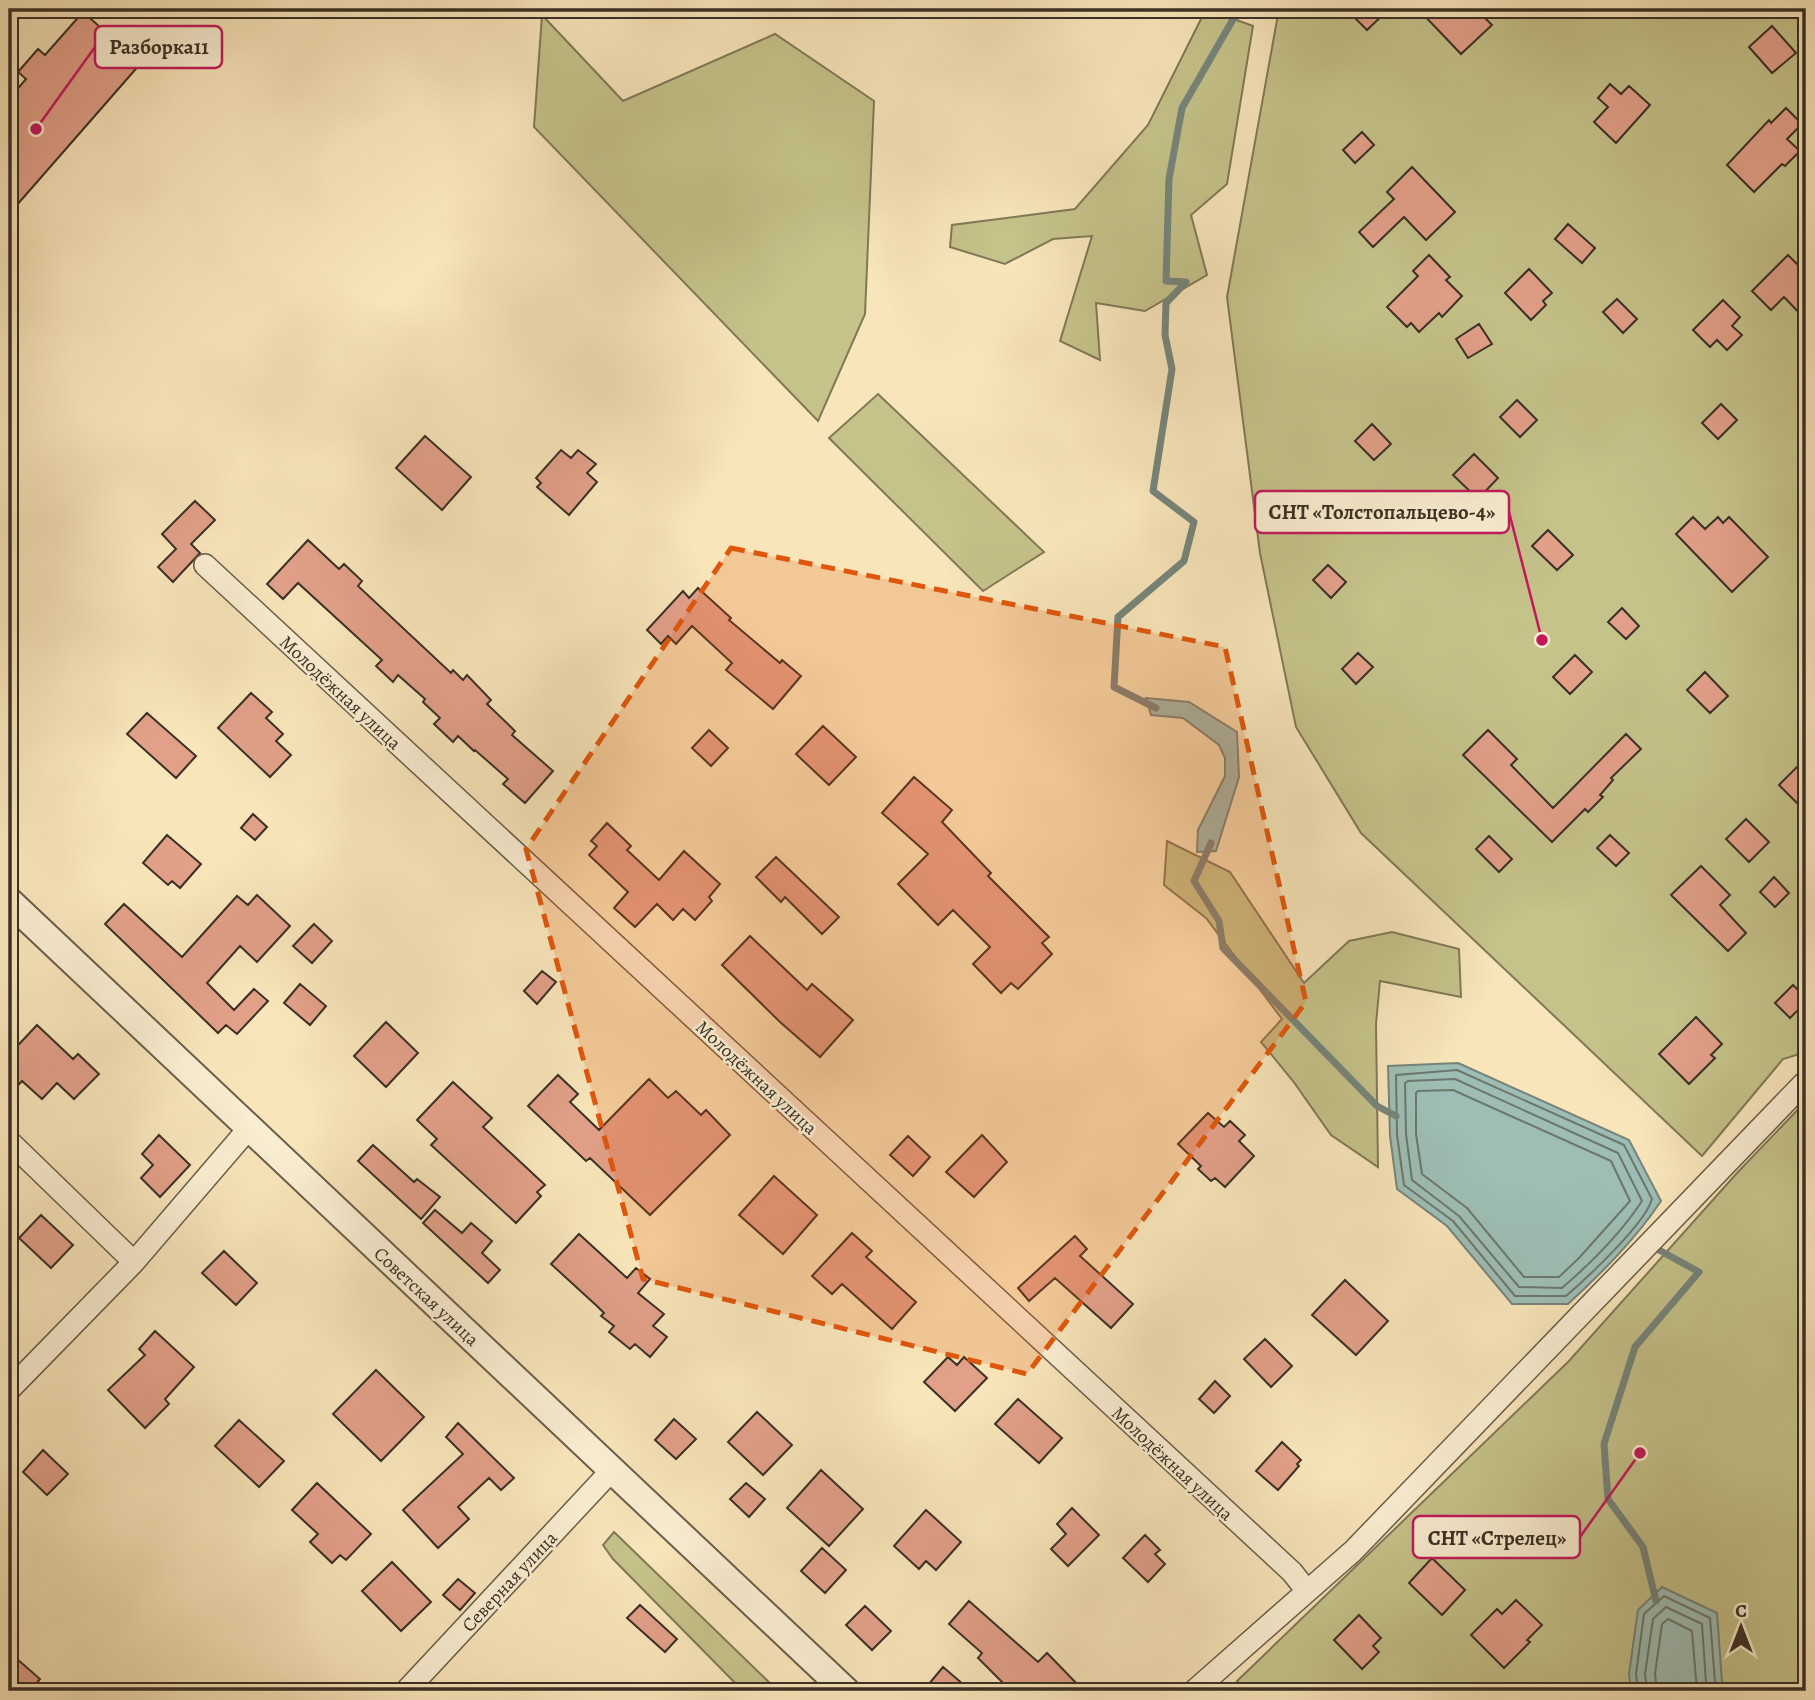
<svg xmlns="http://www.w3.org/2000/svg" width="1815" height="1700" font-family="Alegreya,serif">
<rect width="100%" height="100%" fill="#f8e5ba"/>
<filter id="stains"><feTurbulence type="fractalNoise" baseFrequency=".00286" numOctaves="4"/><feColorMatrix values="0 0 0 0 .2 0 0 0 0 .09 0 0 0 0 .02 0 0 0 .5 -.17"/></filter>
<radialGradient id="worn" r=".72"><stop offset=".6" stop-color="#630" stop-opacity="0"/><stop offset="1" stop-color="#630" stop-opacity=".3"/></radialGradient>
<path fill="#c5c28a" stroke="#807958" stroke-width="2" d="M 1206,9 L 1253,26 L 1227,184 L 1191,215 L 1207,275 L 1145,311 L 1096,303 L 1100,360 L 1060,341 L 1092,236 L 1053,239 L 1005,264 L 950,247 L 952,225 L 1075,209 L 1148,125 Z
M 1279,9 L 1806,9 L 1806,1052 L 1783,1059 L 1702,1156 L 1361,833 L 1296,727 L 1260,553 L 1227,297 Z
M 542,15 L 623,101 L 775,34 L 874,101 L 865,314 L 818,421 L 534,127 Z
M 878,394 L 1044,552 L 983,591 L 829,438 Z
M 1167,841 L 1230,872 L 1304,983 L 1349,941 L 1392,932 L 1459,949 L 1461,997 L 1380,981 L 1376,1024 L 1378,1167 L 1331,1135 L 1293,1081 L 1261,1042 L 1282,1019 L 1206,918 L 1164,885 Z
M 1806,1101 L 1806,1691 L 1247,1691 L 1237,1681 L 1569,1361 L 1737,1173 Z
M 614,1532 L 778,1691 L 743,1691 L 613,1559 L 603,1545 Z"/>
<path fill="#9ebeb5" stroke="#76857b" stroke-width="2" d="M 1146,698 L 1189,702 L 1237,732 L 1239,777 L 1216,851 L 1197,852 L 1198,830 L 1225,776 L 1225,758 L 1219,745 L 1183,718 L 1151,715 Z
M 1458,1063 L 1629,1140 L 1661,1201 C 1635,1240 1602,1273 1568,1304 L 1512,1304 L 1447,1226 L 1397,1189 L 1390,1136 L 1388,1066 Z
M 1662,1587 L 1717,1613 L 1722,1682 L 1726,1691 L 1631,1691 L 1629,1674 L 1638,1610 Z"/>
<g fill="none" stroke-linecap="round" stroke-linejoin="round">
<path stroke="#6c776d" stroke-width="2" d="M 1457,1070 L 1624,1145 L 1652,1199 C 1645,1224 1587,1278 1566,1296 L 1515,1296 L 1453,1221 L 1404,1185 L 1397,1135 L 1396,1075 Z
M 1455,1079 L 1618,1153 L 1642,1201 C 1621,1233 1591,1263 1562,1288 L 1519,1287 L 1459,1216 L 1412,1180 L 1406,1134 L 1405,1083 L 1408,1081 Z
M 1453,1090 L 1611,1161 L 1630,1201 L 1579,1258 L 1559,1277 L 1524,1277 L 1467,1208 L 1422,1174 L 1416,1134 L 1416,1093 L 1418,1091 Z
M 1638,1691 L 1636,1674 L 1644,1614 L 1664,1596 L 1710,1618 L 1715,1682 L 1719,1691
M 1647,1691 L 1645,1674 L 1653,1619 L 1666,1607 L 1702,1624 L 1706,1683 L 1709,1691
M 1657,1691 L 1655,1674 L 1662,1624 L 1668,1619 L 1692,1631 L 1697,1691"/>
<path stroke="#76857b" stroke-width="7" d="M 1156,708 L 1114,687 L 1118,617 L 1184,561 L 1194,522 L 1153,491 L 1172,369 L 1165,335 L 1166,303 L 1186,282 L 1166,281 L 1169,179 L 1182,108 L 1239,9
M 1211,843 L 1194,881 L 1219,921 L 1223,948 L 1377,1106 L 1396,1116
M 1656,1601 L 1643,1547 L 1608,1499 L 1604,1444 L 1635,1347 L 1699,1272 L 1659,1250"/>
</g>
<path fill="#e2a089" stroke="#3a3025" stroke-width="2" d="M 1346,9 L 1389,9 L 1367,30 Z
M 1418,9 L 1476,9 L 1492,25 L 1461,54 Z
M 83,12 L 141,63 L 9,214 L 9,99 L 26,79 L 18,72 L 38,49 L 45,55 Z
M 1772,26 L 1796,53 L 1772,73 L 1749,47 Z
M 1610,84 L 1621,94 L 1629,86 L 1650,105 L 1616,143 L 1594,122 L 1608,107 L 1598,98 Z
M 1786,108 L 1802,124 L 1787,139 L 1800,151 L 1785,166 L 1782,164 L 1754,192 L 1727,165 L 1769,120 L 1771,123 Z
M 1362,132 L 1374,145 L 1355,163 L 1343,150 Z
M 1412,167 L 1455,212 L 1426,240 L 1404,217 L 1373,247 L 1359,232 L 1394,199 L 1387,192 Z
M 1568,224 L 1595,248 L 1582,263 L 1555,239 Z
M 1429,255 L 1450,277 L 1446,280 L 1462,296 L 1442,317 L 1439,313 L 1419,332 L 1411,323 L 1407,327 L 1387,307 L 1418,276 L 1413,271 Z
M 1788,255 L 1806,273 L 1806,320 L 1784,297 L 1771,310 L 1752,291 Z
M 1529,269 L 1552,293 L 1543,301 L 1546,305 L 1531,320 L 1505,293 Z
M 1617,299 L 1637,319 L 1623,333 L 1603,312 Z
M 1723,300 L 1740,317 L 1732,326 L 1742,335 L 1727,350 L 1717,340 L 1710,347 L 1693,330 Z
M 1479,324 L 1492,344 L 1468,358 L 1456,339 Z
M 1517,400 L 1537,420 L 1520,437 L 1500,417 Z
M 1721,404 L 1737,420 L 1718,439 L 1702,423 Z
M 1372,424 L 1391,444 L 1374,460 L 1355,441 Z
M 425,436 L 471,477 L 442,510 L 396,468 Z
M 561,450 L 571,458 L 578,450 L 596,464 L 587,473 L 597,482 L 569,515 L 537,487 L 541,483 L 536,478 Z
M 1474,454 L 1498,478 L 1478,499 L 1453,475 Z
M 195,501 L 215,520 L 191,544 L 200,553 L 173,582 L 158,567 L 176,549 L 162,534 Z
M 1693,517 L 1705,529 L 1718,517 L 1723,523 L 1729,517 L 1768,557 L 1732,592 L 1676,534 Z
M 1548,530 L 1573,555 L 1557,570 L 1532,546 Z
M 308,540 L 339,569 L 344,564 L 362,581 L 358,586 L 451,673 L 453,670 L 463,680 L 467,675 L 491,700 L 487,704 L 515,731 L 512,735 L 553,771 L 525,803 L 503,784 L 508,779 L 475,750 L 474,751 L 458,736 L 453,742 L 434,724 L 440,718 L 423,702 L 425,699 L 398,675 L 393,682 L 376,666 L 382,660 L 298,583 L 283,599 L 267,584 Z
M 1328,565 L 1346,582 L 1331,598 L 1313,580 Z
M 698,588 L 731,618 L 729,620 L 780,663 L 782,660 L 801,676 L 773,709 L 726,670 L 732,663 L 692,626 L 676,644 L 668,636 L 661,644 L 647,630 L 683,591 L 689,598 Z
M 1622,608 L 1639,626 L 1626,639 L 1608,622 Z
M 1358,653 L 1373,667 L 1356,684 L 1342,669 Z
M 1575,655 L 1592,672 L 1570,694 L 1553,677 Z
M 1705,672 L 1728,696 L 1710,713 L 1687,690 Z
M 251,693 L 272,712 L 266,718 L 283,734 L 276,741 L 291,755 L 270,777 L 218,728 Z
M 147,713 L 196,756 L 176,778 L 127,734 Z
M 823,726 L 856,757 L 829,785 L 796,754 Z
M 709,730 L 728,748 L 711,766 L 692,748 Z
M 1488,730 L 1517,759 L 1511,765 L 1553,808 L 1626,734 L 1641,749 L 1611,778 L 1613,780 L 1600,795 L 1603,797 L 1588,812 L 1585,809 L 1552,842 L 1463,755 Z
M 1806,758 L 1806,812 L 1779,785 Z
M 914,777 L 952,810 L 942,822 L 991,873 L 988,876 L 1049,937 L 1042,943 L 1052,954 L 1018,989 L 1011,983 L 1001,993 L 973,964 L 990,947 L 953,910 L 938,925 L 898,884 L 928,854 L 882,813 Z
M 253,814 L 267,827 L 255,840 L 241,828 Z
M 1746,819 L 1769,842 L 1749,862 L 1726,839 Z
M 607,823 L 631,846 L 627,850 L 659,880 L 684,851 L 720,884 L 709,897 L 712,901 L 695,920 L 683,909 L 673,920 L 657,904 L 635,927 L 614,908 L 628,892 L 589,855 L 597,846 L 591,841 Z
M 167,835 L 201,864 L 180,888 L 172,881 L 168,885 L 143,863 Z
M 1610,835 L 1629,853 L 1616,866 L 1597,848 Z
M 1489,836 L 1512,859 L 1499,872 L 1476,849 Z
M 776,857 L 839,917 L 822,934 L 785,897 L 781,902 L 756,877 Z
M 1701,866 L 1730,895 L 1720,905 L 1746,933 L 1728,951 L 1671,895 Z
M 1774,877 L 1789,893 L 1775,907 L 1760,892 Z
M 257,895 L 290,926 L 257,962 L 240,946 L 207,983 L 234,1010 L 254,989 L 268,1001 L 237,1034 L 226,1025 L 218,1033 L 105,924 L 124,904 L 182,957 L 237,896 L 248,905 Z
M 314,924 L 332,941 L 312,963 L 293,946 Z
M 750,936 L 807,990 L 812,984 L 853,1020 L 820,1057 L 780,1022 L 722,965 Z
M 542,971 L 556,982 L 537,1004 L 524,991 Z
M 300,984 L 326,1006 L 310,1025 L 284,1003 Z
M 1793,985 L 1806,998 L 1806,1002 L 1790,1018 L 1775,1003 Z
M 1696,1017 L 1722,1044 L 1711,1055 L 1715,1058 L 1689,1084 L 1659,1054 Z
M 386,1022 L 418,1053 L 386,1087 L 354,1056 Z
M 37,1025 L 73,1059 L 78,1054 L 99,1074 L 74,1099 L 57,1083 L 42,1099 L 22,1081 L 9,1095 L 9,1055 Z
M 558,1075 L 578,1094 L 570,1102 L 599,1130 L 649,1079 L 668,1098 L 676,1091 L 701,1115 L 706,1110 L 730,1135 L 650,1215 L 590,1158 L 586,1161 L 528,1106 Z
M 453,1082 L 492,1118 L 483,1127 L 545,1185 L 537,1192 L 541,1196 L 516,1223 L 431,1145 L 437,1139 L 417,1120 Z
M 1208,1113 L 1224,1127 L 1230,1121 L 1245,1135 L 1239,1141 L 1254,1156 L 1225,1187 L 1215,1178 L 1211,1181 L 1198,1169 L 1201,1166 L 1178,1144 Z
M 159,1135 L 190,1165 L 160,1197 L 141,1178 L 153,1165 L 142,1154 Z
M 982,1135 L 1007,1162 L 974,1197 L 946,1172 Z
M 908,1136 L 930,1157 L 913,1176 L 890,1155 Z
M 373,1145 L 414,1182 L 417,1179 L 440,1197 L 421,1219 L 358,1161 Z
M 774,1176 L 817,1215 L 783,1254 L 739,1215 Z
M 435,1210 L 462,1233 L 471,1223 L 492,1241 L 482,1253 L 500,1270 L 488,1283 L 423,1223 Z
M 41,1215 L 73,1245 L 51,1268 L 19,1238 Z
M 852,1233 L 872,1251 L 866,1257 L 916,1302 L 892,1329 L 842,1284 L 832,1294 L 812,1276 Z
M 579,1234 L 627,1278 L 636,1268 L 650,1279 L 638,1293 L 664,1314 L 653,1326 L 667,1337 L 650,1357 L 635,1344 L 630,1349 L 609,1332 L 614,1326 L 601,1316 L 604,1313 L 598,1307 L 551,1264 Z
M 1075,1236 L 1087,1249 L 1080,1256 L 1133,1304 L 1111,1328 L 1055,1278 L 1029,1301 L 1018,1288 Z
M 224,1251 L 257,1283 L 236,1305 L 202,1273 Z
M 1345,1280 L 1388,1321 L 1356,1355 L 1312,1315 Z
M 155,1331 L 194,1367 L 165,1399 L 169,1404 L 145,1428 L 108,1390 L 145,1355 L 139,1349 Z
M 1265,1339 L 1292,1366 L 1271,1387 L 1244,1359 Z
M 948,1357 L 957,1365 L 964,1357 L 987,1378 L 955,1411 L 924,1382 Z
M 376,1370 L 424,1417 L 381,1461 L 333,1414 Z
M 1215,1381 L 1230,1396 L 1214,1413 L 1199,1399 Z
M 1018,1399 L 1062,1438 L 1039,1463 L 995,1424 Z
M 757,1412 L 792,1445 L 763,1475 L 728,1442 Z
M 674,1419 L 696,1439 L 676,1459 L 655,1440 Z
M 239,1420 L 284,1461 L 259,1487 L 215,1446 Z
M 458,1423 L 514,1478 L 501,1490 L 489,1478 L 458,1507 L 469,1519 L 438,1548 L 403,1510 L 463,1454 L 446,1437 Z
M 1282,1442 L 1301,1460 L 1297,1464 L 1299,1466 L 1278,1490 L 1256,1471 Z
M 43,1450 L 68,1474 L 47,1495 L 23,1472 Z
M 821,1470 L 863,1509 L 829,1546 L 787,1508 Z
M 317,1483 L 371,1534 L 346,1560 L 340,1555 L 332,1563 L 310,1542 L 318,1534 L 292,1510 Z
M 746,1483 L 765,1499 L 749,1517 L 730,1499 Z
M 1072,1508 L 1099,1535 L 1068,1566 L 1051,1549 L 1066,1534 L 1057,1524 Z
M 926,1510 L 961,1542 L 936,1570 L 926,1561 L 919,1569 L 894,1546 Z
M 1145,1535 L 1160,1550 L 1155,1554 L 1165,1564 L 1148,1582 L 1123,1558 Z
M 822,1548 L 846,1570 L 825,1593 L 801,1571 Z
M 1432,1558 L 1465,1590 L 1442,1615 L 1409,1583 Z
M 392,1562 L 431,1602 L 401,1631 L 362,1591 Z
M 458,1579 L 475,1593 L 460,1610 L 443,1595 Z
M 1516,1600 L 1542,1625 L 1527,1640 L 1530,1642 L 1504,1668 L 1471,1635 L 1497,1609 L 1502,1614 Z
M 969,1601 L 1038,1662 L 1047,1653 L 1084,1691 L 1011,1691 L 978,1658 L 982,1653 L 949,1624 Z
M 640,1605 L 677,1639 L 665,1652 L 627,1618 Z
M 865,1606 L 891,1631 L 872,1650 L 846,1625 Z
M 1359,1615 L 1381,1638 L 1373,1646 L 1379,1652 L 1362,1669 L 1334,1640 Z
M 9,1652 L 40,1679 L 30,1691 L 9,1691 Z
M 943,1667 L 971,1691 L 923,1691 Z"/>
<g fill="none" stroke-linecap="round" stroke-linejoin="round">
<defs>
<path id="minor" d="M 205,565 L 1292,1572 L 1307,1591
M 9,1141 L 134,1262
M 9,1390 L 134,1262 L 249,1128
M 406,1691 L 612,1470
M 1194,1691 L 1353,1551 L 1803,1084"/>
<path id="tertiary" d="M 9,901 L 846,1691"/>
</defs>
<use href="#minor" stroke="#6a5d4a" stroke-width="24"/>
<use href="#tertiary" stroke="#6a5d4a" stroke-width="30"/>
<use href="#minor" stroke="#faeed2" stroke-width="21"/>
<use href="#tertiary" stroke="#faeed2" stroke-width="26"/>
</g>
<path fill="#df570d" fill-opacity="0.2" stroke="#df570d" stroke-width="5" stroke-dasharray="14 9" stroke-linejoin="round" d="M 731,548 L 1225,647 L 1306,1002 L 1027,1374 L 643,1279 L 526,849 Z"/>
<g text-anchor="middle" stroke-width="5" stroke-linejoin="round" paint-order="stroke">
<g font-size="19" fill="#3a3025" stroke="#faeed2">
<text transform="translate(341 692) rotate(43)" y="7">Молодёжная улица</text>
<text transform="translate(757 1077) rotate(43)" y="7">Молодёжная улица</text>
<text transform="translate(427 1296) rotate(43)" y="7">Советская улица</text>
<text transform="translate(1173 1463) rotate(43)" y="7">Молодёжная улица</text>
<text transform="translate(509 1581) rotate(-47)" y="7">Северная улица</text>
</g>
</g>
<path fill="none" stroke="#c2185b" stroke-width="2.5" d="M36 129L95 47M1542 640L1509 512M1640 1453L1580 1537"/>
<g fill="#c2185b" stroke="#faeed2" stroke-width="2.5">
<circle cx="36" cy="129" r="7"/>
<circle cx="1542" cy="640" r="7"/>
<circle cx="1640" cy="1453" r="7"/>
</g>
<g fill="#faeed2" stroke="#c2185b" stroke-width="2.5">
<rect x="95" y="26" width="127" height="42" rx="7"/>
<rect x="1255" y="491" width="254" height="42" rx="7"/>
<rect x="1413" y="1516" width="167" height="42" rx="7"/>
</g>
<g font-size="21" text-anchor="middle" font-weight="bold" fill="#3a3025">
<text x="159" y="54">Разборка11</text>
<text x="1382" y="519">СНТ «Толстопальцево-4»</text>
<text x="1497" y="1545">СНТ «Стрелец»</text>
</g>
<rect width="1815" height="1700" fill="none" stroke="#f8e5ba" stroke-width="35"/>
<rect x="10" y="10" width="1794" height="1679" fill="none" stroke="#3a3025" stroke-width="3.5"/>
<rect x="18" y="18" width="1780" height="1665" fill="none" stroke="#3a3025" stroke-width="2"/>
<g transform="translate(1741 1627)" stroke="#faeed2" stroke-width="5" paint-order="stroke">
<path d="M0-5L12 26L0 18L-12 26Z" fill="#3a3025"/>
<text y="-10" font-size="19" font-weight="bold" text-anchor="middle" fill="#3a3025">С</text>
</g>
<rect width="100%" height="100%" filter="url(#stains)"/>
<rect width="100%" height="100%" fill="url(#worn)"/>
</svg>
